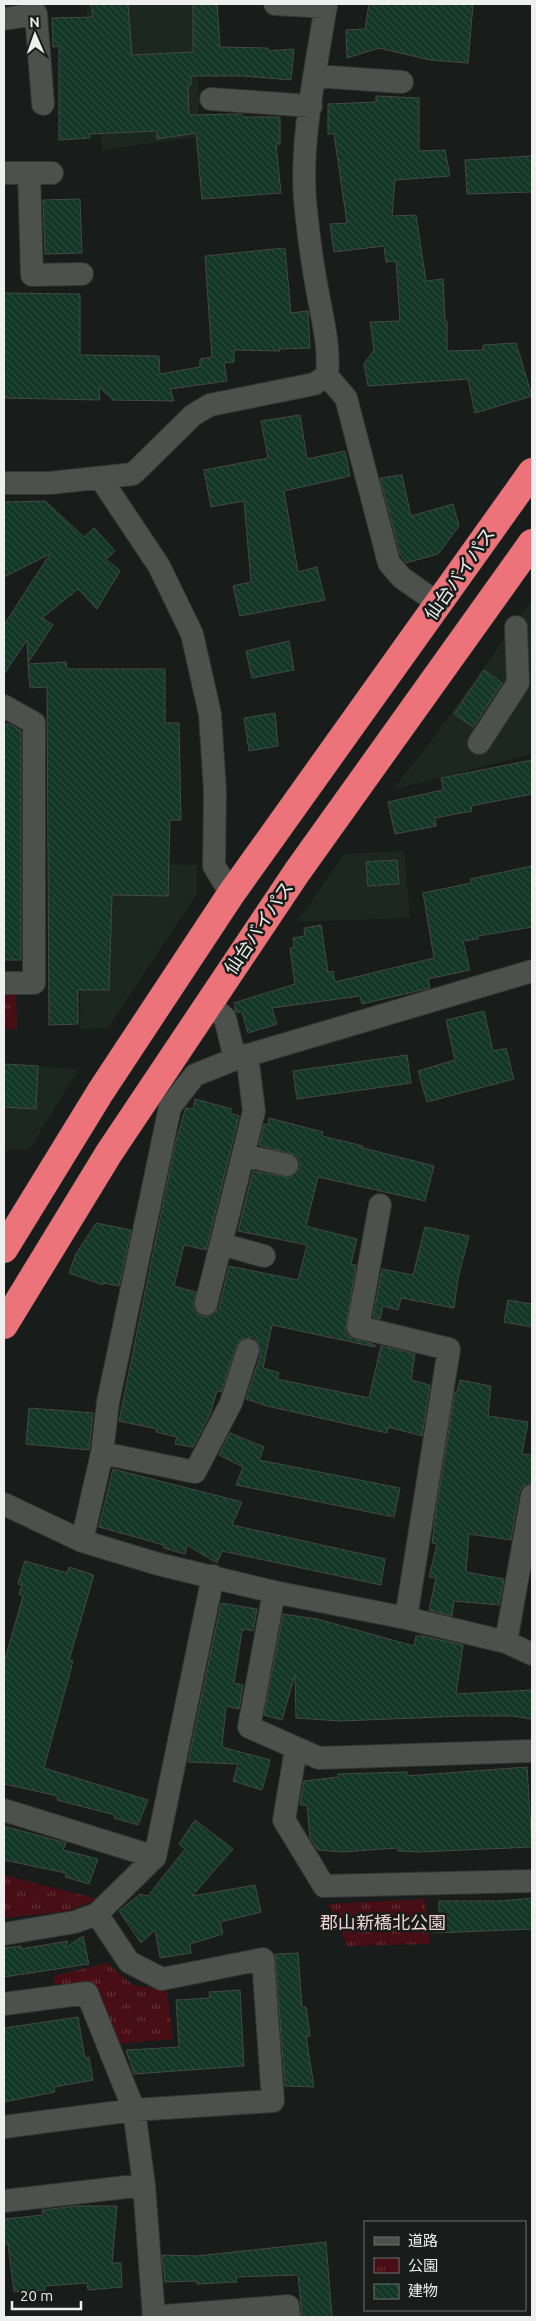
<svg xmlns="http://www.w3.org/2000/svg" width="536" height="2321" font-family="Ubuntu,'Noto Sans JP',sans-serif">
<defs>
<pattern id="park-tufts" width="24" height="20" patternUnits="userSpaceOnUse" patternTransform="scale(1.25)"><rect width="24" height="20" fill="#480e15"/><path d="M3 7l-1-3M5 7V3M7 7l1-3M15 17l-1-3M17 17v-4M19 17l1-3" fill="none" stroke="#633137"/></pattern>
<pattern id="building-back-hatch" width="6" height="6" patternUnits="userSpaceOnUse" patternTransform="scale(1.25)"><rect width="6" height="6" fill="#133626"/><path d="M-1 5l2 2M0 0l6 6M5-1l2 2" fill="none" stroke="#2a4a3b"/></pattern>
</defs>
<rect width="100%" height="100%" fill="#181c1a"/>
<path fill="#1d2722" d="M 86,4 L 193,4 L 199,101 L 196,137 L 102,150 Z
M 532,600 L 532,754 L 392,790 L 428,745 Z
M 404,851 L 410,918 L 297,922 L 344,854 Z
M 82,862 L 197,865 L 197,894 L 108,1028 L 80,1029 Z
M 4,1064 L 79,1069 L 29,1150 L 4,1150 Z"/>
<path fill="url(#park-tufts)" d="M 4,990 L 16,991 L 17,1029 L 4,1029 Z
M 4,1875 L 97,1899 L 68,1911 L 4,1918 Z
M 425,1899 L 430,1944 L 347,1946 L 328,1904 Z
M 107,1963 L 133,1985 L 167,1990 L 173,2039 L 115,2044 L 91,1987 L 54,1984 L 53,1976 Z"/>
<path fill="url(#building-back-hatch)" stroke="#444845" d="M 91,4 L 128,4 L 132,55 L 193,52 L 193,4 L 217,4 L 220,47 L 268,48 L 268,51 L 294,49 L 291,80 L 243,76 L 191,76 L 191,85 L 188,86 L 189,115 L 239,114 L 242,114 L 243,117 L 280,117 L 280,144 L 276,144 L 281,193 L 202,199 L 196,133 L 157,139 L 157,131 L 90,134 L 90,138 L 59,140 L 59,46 L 53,47 L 52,18 L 93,17 Z
M 369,4 L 473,4 L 468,63 L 430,60 L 379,48 L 347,58 L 346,30 L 365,29 Z
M 376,96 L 419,98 L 419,151 L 445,150 L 450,176 L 395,180 L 392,216 L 416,215 L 426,281 L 443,279 L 445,321 L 447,321 L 447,351 L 483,350 L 483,345 L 516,343 L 532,396 L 475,413 L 468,379 L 368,386 L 364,364 L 374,350 L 370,322 L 400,321 L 396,261 L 386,262 L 384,246 L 334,252 L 330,224 L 347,223 L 334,134 L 328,134 L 328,104 L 376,102 Z
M 532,156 L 532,192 L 467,194 L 465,160 Z
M 80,199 L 82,253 L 45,254 L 43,200 Z
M 285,248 L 291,313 L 308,311 L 310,348 L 279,349 L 280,351 L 234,350 L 234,362 L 224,363 L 227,381 L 170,389 L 174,401 L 113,400 L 99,387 L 100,400 L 4,398 L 4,293 L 80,294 L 80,355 L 159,356 L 160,374 L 200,367 L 200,359 L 212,357 L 205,256 Z
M 300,415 L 307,459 L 345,451 L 350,476 L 284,491 L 298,572 L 317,567 L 325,600 L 240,616 L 233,586 L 251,582 L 244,501 L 211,507 L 204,470 L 268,458 L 261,421 Z
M 402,475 L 411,516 L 453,504 L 459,526 L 438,554 L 406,563 L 400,554 L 380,478 Z
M 45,501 L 84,537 L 94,528 L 115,551 L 106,559 L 120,571 L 97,609 L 78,589 L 42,618 L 53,625 L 28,663 L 27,640 L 4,674 L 4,625 L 50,554 L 4,577 L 4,502 Z
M 289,641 L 294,670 L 252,678 L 246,651 Z
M 66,662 L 67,669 L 165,669 L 165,723 L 179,723 L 181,820 L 170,820 L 168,896 L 112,895 L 109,990 L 78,990 L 78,1024 L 49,1025 L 47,687 L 30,688 L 28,664 Z
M 484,670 L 502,683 L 473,727 L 454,714 Z
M 275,713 L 278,746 L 249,751 L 244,718 Z
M 4,724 L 9,724 L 21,731 L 21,960 L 4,960 Z
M 532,760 L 532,794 L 471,806 L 472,811 L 435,818 L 436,826 L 395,834 L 388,802 L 443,790 L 441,778 Z
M 397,860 L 399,884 L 368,886 L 366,862 Z
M 532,866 L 532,927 L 478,936 L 478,939 L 463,941 L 470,970 L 428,979 L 430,988 L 362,1004 L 360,996 L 272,1008 L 277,1024 L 248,1033 L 242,1012 L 236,1012 L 234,1003 L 295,984 L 290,948 L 294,947 L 293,938 L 305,936 L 304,928 L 321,925 L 328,972 L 333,971 L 335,982 L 434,958 L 423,893 L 471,883 L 470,879 Z
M 484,1011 L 493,1051 L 506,1048 L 514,1079 L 427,1102 L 418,1071 L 455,1060 L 446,1020 Z
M 407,1055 L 411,1083 L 297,1099 L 293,1071 Z
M 4,1064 L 38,1066 L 36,1109 L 4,1107 Z
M 195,1099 L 232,1109 L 230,1113 L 239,1116 L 206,1250 L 184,1245 L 174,1286 L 196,1292 L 193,1307 L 202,1317 L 210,1316 L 219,1308 L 229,1266 L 298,1280 L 307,1245 L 238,1231 L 253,1171 L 290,1178 L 300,1168 L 300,1162 L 296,1155 L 259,1145 L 264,1124 L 268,1125 L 269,1118 L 323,1132 L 322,1136 L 363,1146 L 363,1148 L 434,1166 L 425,1201 L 318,1177 L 306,1226 L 357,1239 L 351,1264 L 356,1265 L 345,1331 L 350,1337 L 375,1345 L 375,1347 L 272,1325 L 263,1368 L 279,1373 L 277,1379 L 369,1398 L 381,1346 L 415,1354 L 411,1380 L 430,1385 L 422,1436 L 388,1427 L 387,1433 L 267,1406 L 246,1399 L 261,1354 L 258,1342 L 252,1337 L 240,1340 L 236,1346 L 221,1392 L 217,1391 L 210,1414 L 193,1447 L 175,1444 L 177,1437 L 156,1432 L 157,1429 L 119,1421 L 175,1145 L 185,1110 L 186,1108 L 193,1109 Z
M 96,1223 L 131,1230 L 119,1286 L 103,1283 L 103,1285 L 69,1273 L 76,1254 Z
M 425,1227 L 469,1236 L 458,1278 L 454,1308 L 401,1298 L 398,1310 L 383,1306 L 380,1319 L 373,1317 L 382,1269 L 413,1275 Z
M 508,1300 L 532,1304 L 532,1327 L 504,1322 Z
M 460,1380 L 491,1386 L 488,1416 L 528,1422 L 522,1454 L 532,1455 L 532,1483 L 522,1487 L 519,1493 L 511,1540 L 469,1534 L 466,1572 L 504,1579 L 499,1605 L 454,1601 L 452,1616 L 429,1610 L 436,1578 L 429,1577 L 437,1544 L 432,1543 L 437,1504 L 455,1392 L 457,1392 Z
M 29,1408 L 93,1413 L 89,1450 L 26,1444 Z
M 230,1433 L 264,1447 L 259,1460 L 400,1488 L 394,1517 L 236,1485 L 243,1467 L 219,1455 Z
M 113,1469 L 242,1502 L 232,1525 L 385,1559 L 381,1585 L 222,1551 L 217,1563 L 187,1545 L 185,1554 L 164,1548 L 164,1545 L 99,1527 Z
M 25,1561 L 67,1573 L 69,1567 L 94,1575 L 69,1660 L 73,1661 L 44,1768 L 148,1800 L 138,1825 L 114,1818 L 115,1815 L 57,1800 L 58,1796 L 4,1784 L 4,1663 L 23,1596 L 19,1594 L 22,1585 L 18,1584 Z
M 221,1603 L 257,1609 L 253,1631 L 245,1629 L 242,1631 L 234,1683 L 243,1685 L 239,1709 L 226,1706 L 222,1747 L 270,1760 L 262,1790 L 233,1781 L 238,1764 L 188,1762 Z
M 283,1614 L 317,1619 L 414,1646 L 416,1636 L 423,1636 L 463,1645 L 456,1694 L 532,1690 L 532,1719 L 512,1716 L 465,1716 L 340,1721 L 296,1718 L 295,1674 L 282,1720 L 264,1715 Z
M 527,1767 L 532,1847 L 419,1852 L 398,1851 L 398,1848 L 342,1852 L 318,1850 L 310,1838 L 307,1805 L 300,1805 L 304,1781 L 338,1777 L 338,1774 L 407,1772 L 407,1776 Z
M 195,1820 L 233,1849 L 192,1896 L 255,1885 L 261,1912 L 220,1922 L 223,1934 L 190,1944 L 191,1953 L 160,1958 L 155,1930 L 141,1943 L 119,1911 L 140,1894 L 148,1896 L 185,1849 L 179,1844 Z
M 4,1826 L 66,1843 L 63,1850 L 98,1859 L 89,1884 L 65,1877 L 66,1873 L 4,1860 Z
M 532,1898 L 532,1929 L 434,1933 L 432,1916 L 439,1915 L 439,1901 L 501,1901 Z
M 83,1936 L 89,1964 L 4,1977 L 4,1948 L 21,1946 L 21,1949 L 68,1941 L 65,1948 Z
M 298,1953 L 302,2007 L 306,2007 L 310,2036 L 306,2036 L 314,2087 L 285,2086 L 275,1954 Z
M 240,1990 L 244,2066 L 134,2074 L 126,2050 L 179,2047 L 176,2000 L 210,1998 L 209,1992 Z
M 78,2017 L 85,2058 L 89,2057 L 93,2080 L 54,2087 L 55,2092 L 4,2102 L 4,2028 Z
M 76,2206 L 117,2206 L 112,2263 L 121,2263 L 122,2287 L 88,2290 L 87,2283 L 45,2286 L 45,2290 L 14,2292 L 8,2244 L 4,2244 L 5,2219 L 43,2215 L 42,2210 Z
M 326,2242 L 332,2317 L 302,2317 L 298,2275 L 236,2277 L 237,2282 L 197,2284 L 197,2281 L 165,2282 L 162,2255 L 197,2256 Z"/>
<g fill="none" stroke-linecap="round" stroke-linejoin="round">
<defs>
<path id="minor" d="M 275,4 L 326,7
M 4,19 L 36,14 L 43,104
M 315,76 L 402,82
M 211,99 L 311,106
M 4,173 L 52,173
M 29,173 L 32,275 L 82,274
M 327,376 L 346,398 L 389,563 L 402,578 L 439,604
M 101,479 L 159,566 L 192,634 L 210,714 L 215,791 L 214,866 L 231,894
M 4,483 L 50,483 L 133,474 L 193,415 L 210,405 L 314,384 L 327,376 C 330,349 323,321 318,294 C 312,263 308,231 305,200 C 300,137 317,66 326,4
M 4,706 L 34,723 L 34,983 L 4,983
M 479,743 L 518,683 L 516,627
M 208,1003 L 225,1018 L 235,1059
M 243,1155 L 287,1165
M 380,1205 L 358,1327 L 449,1349 L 406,1618
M 221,1244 L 264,1256
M 206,1304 L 254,1111 L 247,1055
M 102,1453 L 195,1472 L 231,1403 L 248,1350
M 4,1504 L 82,1541 L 158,1564 L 274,1592 L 406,1618 L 506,1642 L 532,1654
M 82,1541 L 102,1453 L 108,1402 L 170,1107 L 195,1075 L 235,1059 L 532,971
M 274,1592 L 249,1727 L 319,1758 L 532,1751
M 506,1642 L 532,1496
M 296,1749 L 284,1820 L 324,1886 L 532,1881
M 4,1810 L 155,1857
M 4,1934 L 75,1922 L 97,1914 L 155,1857 L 213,1576
M 4,2004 L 87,1993 L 134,2110 L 144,2185 L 154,2317
M 4,2127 L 134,2110 L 273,2101 L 263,1959 L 162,1979 L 129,1962 L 97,1914
M 4,2201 L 144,2185
M 153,2317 L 288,2306 L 289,2317"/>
<path id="highway" d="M 4,1249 L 101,1091 L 231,894 L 532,472
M 4,1325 L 109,1153 L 297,872 L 532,543"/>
</defs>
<use href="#minor" stroke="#333634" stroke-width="24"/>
<use href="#highway" stroke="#333634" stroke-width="29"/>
<use href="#minor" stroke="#4d514e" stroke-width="22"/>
<use href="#highway" stroke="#ec737a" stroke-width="28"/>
</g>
<g text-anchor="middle" stroke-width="5" stroke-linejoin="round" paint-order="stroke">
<g font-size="18" fill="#edf0ef" stroke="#181c1a">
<text transform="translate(460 574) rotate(-55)" y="6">仙台バイパス</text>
<text transform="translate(259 928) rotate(-56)" y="6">仙台バイパス</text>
</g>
<g font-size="18" fill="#f1d5d5" stroke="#181c1a">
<text x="383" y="1929">郡山新橋北公園</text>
</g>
</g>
<rect width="536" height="2321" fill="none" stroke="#edf0ef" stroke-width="10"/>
<rect x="364" y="2221" width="162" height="90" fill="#181c1a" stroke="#6d716f"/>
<rect x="374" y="2237" width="25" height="8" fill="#4d514e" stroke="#6d716f"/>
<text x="408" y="2246" font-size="15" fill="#edf0ef">道路</text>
<rect x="374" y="2258" width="25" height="15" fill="url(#park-tufts)" stroke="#6d716f"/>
<text x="408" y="2271" font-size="15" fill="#edf0ef">公園</text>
<rect x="374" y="2284" width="25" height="15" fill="url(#building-back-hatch)" stroke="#6d716f"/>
<text x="408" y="2296" font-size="15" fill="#edf0ef">建物</text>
<g transform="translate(35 35) rotate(358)" stroke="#181c1a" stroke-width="4" paint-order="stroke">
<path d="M0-4L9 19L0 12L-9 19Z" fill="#edf0ef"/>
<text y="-8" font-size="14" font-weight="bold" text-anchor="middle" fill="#edf0ef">N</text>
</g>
<path d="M12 2301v8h69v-8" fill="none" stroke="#edf0ef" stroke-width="2.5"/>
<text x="20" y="2301" font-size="15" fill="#edf0ef" stroke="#181c1a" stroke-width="4" paint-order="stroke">20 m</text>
</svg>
